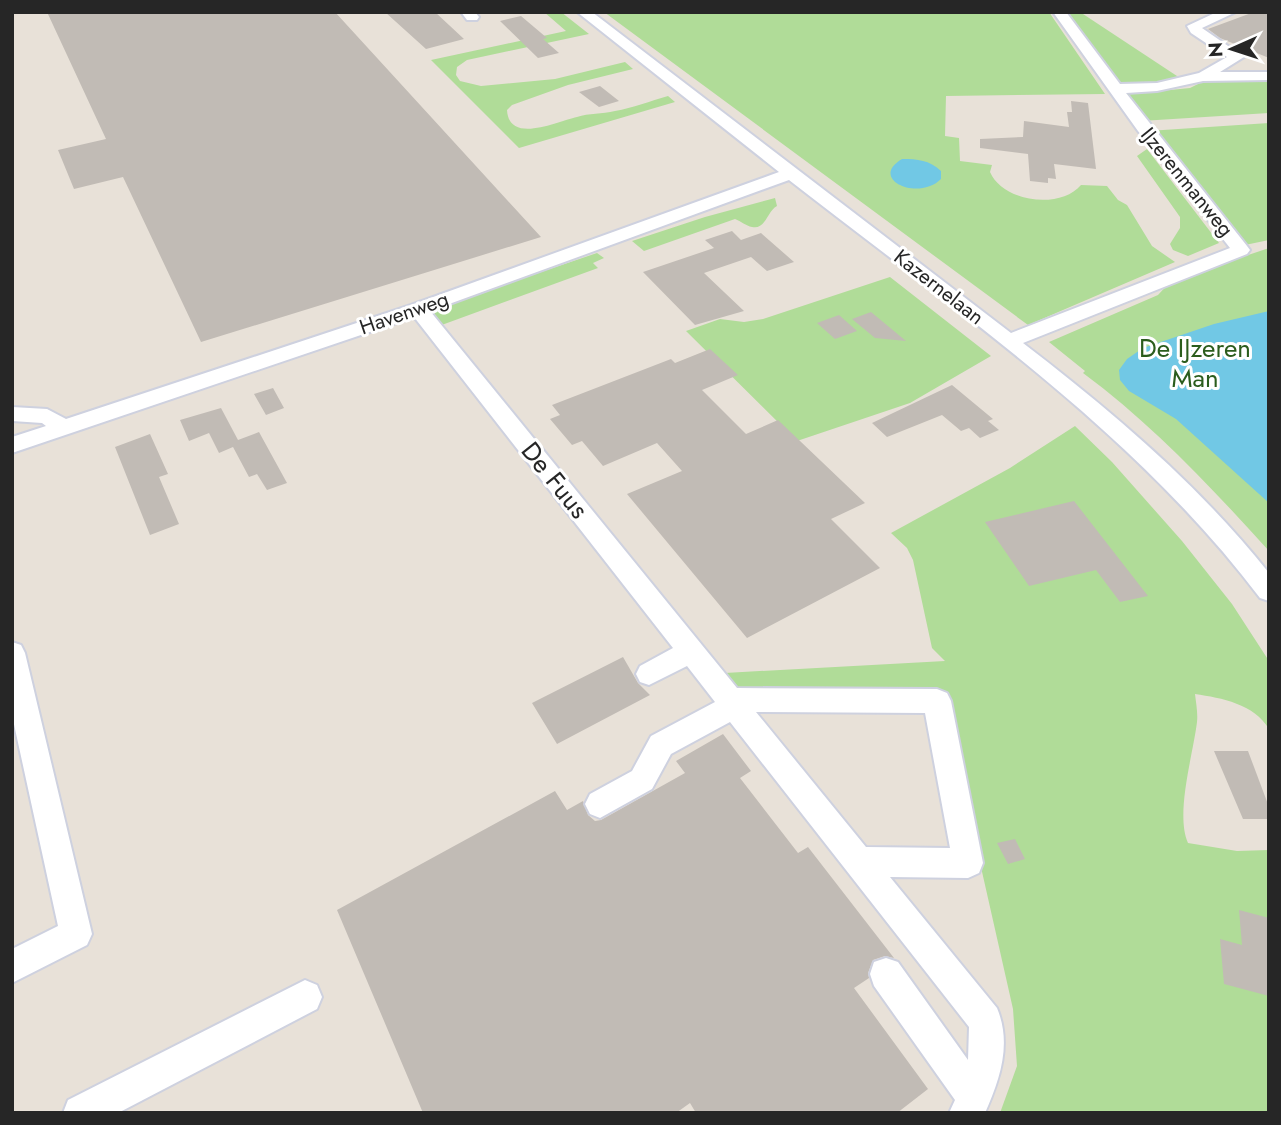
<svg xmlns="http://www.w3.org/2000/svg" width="1281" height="1125" font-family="Jost,sans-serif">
<rect width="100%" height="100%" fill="#e8e1d8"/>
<path fill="#b0dc98" d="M 544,12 L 561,12 L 589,34 L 467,60 L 457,67 L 456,75 L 460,81 L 481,86 L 555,79 L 625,62 L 633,69 L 568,85 L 512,105 L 507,110 C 509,145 558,121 577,117 C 589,113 602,114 615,111 C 633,108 650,101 668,96 L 675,102 L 519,148 L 431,60 L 566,31 Z
M 604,12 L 1049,12 L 1105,94 L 946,96 L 945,136 L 959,138 L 960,161 L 992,165 L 990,172 C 1003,202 1060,210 1081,185 L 1107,186 L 1118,200 L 1127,205 L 1152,246 L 1175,262 L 1028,325 Z
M 1066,12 L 1083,14 L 1180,78 L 1162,82 L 1113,83 Z
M 1269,78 L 1269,113 L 1141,121 L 1119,91 L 1170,90 L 1190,88 L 1200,83 L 1216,80 Z
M 1269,123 L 1269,240 L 1245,245 L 1148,131 Z
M 1147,149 L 1219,243 L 1188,256 L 1173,250 L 1170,244 L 1180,228 L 1180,217 L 1137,156 Z
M 775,198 L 777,206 C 767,211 766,230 752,227 C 746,226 741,221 735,219 L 644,251 L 632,241 L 705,217 Z
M 1269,248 L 1269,551 C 1212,488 1152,424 1083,373 L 1085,371 L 1049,342 L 1158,295 L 1171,281 Z
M 597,253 L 604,258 L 593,263 L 598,268 L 439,326 L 426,311 Z
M 890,277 L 991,356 L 910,403 L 797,441 L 686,331 L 720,319 L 744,322 L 763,319 Z
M 1075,426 L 1112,462 L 1182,541 L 1232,604 L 1269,661 L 1269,729 C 1254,704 1222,698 1195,694 C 1196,703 1198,713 1197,722 C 1193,755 1175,814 1188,843 L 1237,851 L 1269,850 L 1269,1113 L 1000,1113 L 1017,1066 L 1013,1009 L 941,690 L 730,696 L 725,673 L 945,661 L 932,648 L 913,560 L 907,548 L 891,533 L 1010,468 Z"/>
<path fill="#71c8e5" d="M 902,159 C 918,159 929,160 941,171 L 941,179 C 918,202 868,179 902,159 Z
M 1269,311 L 1269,503 L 1176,419 L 1129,391 L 1120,380 L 1119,370 L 1127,359 L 1143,348 L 1214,324 Z"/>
<path fill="#c1bbb5" d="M 47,12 L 335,12 L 541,237 L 201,342 L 123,177 L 74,189 L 58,150 L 106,139 Z
M 385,12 L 435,12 L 464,39 L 426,49 Z
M 1254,12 L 1269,12 L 1269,58 L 1220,38 L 1208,29 Z
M 521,16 L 547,38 L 543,39 L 559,53 L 538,58 L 500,21 Z
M 600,86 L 619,101 L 599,107 L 579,92 Z
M 1071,101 L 1088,103 L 1096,169 L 1054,164 L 1056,179 L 1048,178 L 1048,183 L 1030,181 L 1028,154 L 980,148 L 980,139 L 1023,137 L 1024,121 L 1069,127 L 1067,112 L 1072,112 Z
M 732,231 L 741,240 L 761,233 L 794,262 L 767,271 L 751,257 L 704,273 L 744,311 L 695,325 L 643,272 L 714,248 L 705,240 Z
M 871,312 L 906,341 L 875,338 L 852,319 Z
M 839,315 L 857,331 L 835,339 L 817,323 Z
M 710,349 L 738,375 L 702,390 L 746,434 L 778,420 L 865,503 L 831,519 L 880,568 L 747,638 L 627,494 L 682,471 L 657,443 L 603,466 L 582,441 L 572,445 L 550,419 L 560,415 L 552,405 L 671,359 L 675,363 Z
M 952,385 L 993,419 L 988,421 L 999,430 L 980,438 L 969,428 L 961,431 L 942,415 L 887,437 L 872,423 Z
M 273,388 L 284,408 L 266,415 L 254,394 Z
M 221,408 L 238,440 L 259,432 L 287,483 L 267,490 L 257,474 L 249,477 L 233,447 L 219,453 L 209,433 L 189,441 L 180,420 Z
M 150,434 L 168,474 L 159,477 L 179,524 L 150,535 L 115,447 Z
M 1074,501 L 1148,596 L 1120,602 L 1096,570 L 1029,586 L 985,522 Z
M 623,657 L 638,683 L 650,695 L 557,744 L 532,703 Z
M 723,734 L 751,771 L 740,778 L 798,853 L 808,847 L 894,958 L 885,956 L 873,960 L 868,973 L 869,978 L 854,988 L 928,1089 L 897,1113 L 696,1113 L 690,1103 L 676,1113 L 423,1113 L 337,910 L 555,791 L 567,810 L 583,801 L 588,815 L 595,821 L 601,820 L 685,773 L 676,761 Z
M 1214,751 L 1248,751 L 1269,807 L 1269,819 L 1243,819 Z
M 1015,839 L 1025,859 L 1008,864 L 997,843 Z
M 1239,910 L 1269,918 L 1269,996 L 1224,984 L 1220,939 L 1242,945 Z"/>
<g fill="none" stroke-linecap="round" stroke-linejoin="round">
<defs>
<path id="minor" d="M 461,12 L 475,12 L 479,17 L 477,20 L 467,20 Z
M 577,12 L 592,12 L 1011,333 L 1230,248 L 1138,131 L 1053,12 L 1066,12 L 1120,84 L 1157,83 L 1199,73 L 1227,57 L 1191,33 L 1187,26 L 1217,12 L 1236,12 L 1202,28 L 1244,57 L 1220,72 L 1269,72 L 1269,80 L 1203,81 L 1157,91 L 1126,93 L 1247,246 L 1250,250 L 1247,254 L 1023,343 C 1113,412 1198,484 1269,573 L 1269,601 L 1260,598 C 1132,429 954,309 789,180 L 430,311 L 737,688 L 937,689 L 947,693 L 951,701 L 983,863 L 979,873 L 968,878 L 890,877 L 997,1008 C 1012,1044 1000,1079 985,1113 L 949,1113 L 955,1100 L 874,986 L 870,974 L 874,962 L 886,958 L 898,962 L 968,1060 L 969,1027 L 730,722 L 671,754 L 652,789 L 600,818 L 590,814 L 585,804 L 590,794 L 632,771 L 651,736 L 715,702 L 687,666 L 649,685 L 640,682 L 636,674 L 640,666 L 673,648 L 414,317 L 12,453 L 12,437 L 46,426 L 42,423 L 12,421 L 12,407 L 47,409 L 66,419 L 411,305 L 779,172 ZM 756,712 L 925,713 L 950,848 L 866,847 Z
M 12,642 L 21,645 L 25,653 L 92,934 L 87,945 L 12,983 L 12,949 L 58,926 L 12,715 Z
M 305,980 L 317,985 L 322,997 L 317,1009 L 118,1113 L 63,1113 L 68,1100 Z"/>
</defs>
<use href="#minor" stroke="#ced1df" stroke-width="4"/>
<use href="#minor" fill="#fff" fill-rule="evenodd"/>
</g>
<g text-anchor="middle" stroke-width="6" stroke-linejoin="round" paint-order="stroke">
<g font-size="21" fill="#262626" stroke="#fff">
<text transform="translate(1187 182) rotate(51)" y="7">IJzerenmanweg</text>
<text transform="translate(939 287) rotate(38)" y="7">Kazernelaan</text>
<text transform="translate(404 313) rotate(-19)" y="7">Havenweg</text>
</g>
<g font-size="26" fill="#2b5d1d" stroke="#fff">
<text x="1195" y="357">De IJzeren<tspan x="1195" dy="30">Man</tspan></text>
</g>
<g font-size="26" fill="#262626" stroke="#fff">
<text transform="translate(555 480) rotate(51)" y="9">De Fuus</text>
</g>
</g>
<rect width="1281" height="1125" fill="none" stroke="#262626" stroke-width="28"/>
<g transform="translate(1232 49) rotate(267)" stroke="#ffffff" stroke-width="5" paint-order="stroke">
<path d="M0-5L12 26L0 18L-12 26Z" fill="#262626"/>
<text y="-10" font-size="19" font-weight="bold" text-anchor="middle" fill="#262626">N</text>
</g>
</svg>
